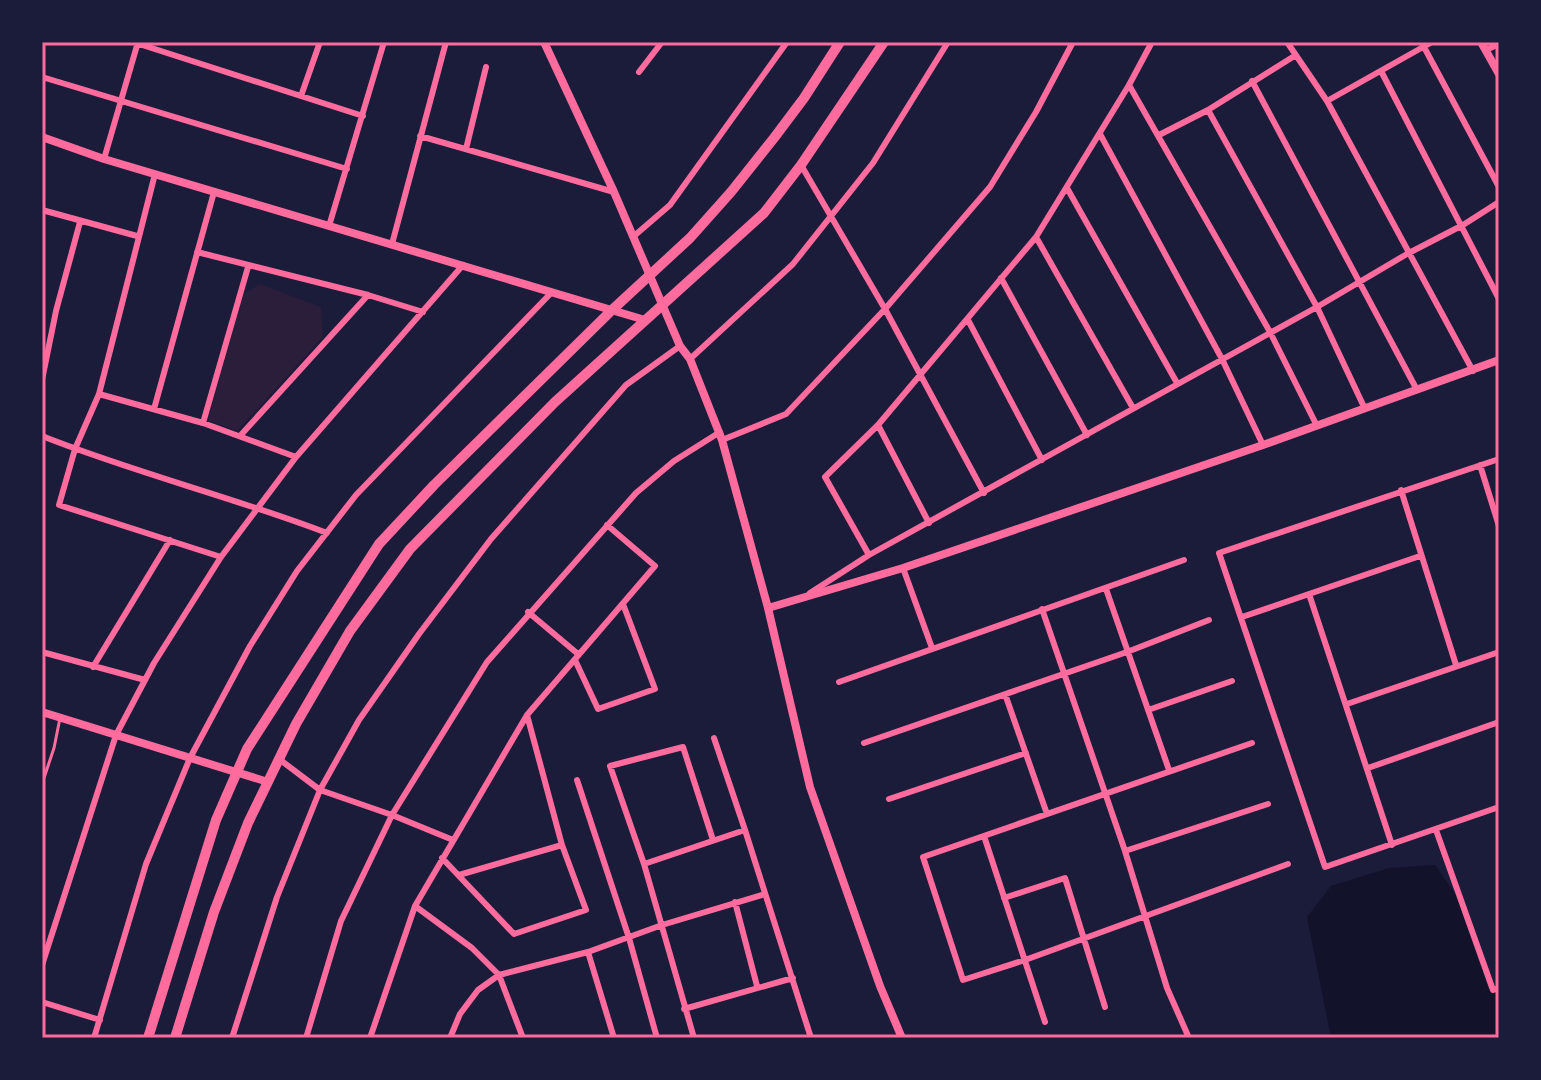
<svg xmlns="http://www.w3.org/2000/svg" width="1541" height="1080" font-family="Overpass,sans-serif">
<rect width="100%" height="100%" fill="#1b1b3a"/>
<path fill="#2a1e3b" d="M 260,284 L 321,307 L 323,337 L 237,431 L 208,420 L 243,294 Z"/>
<path fill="#12122b" d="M 1435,865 L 1457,896 L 1488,988 L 1499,997 L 1499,1038 L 1331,1038 L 1307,917 L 1331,886 L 1389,868 Z"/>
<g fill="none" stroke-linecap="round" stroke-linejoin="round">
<path stroke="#ff6b9d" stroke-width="3" d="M 42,784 L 54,748 L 60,718"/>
<path stroke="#ff6b9d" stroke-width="6" d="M 133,42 L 363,116
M 1287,42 L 1327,101 L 1473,371
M 1424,47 L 1499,187
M 1486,50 L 1499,44
M 1381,71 L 1499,299
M 639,72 L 662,42
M 42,77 L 347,169
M 1252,81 L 1417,390
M 1129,85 L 1270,332 L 1317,426
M 301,96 L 320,42
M 1327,101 L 1432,42
M 1208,110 L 1317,307 L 1365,409
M 1100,134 L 1222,359 L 1263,445
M 1159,135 L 1208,110 L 1296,55
M 420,136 L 614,192
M 466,149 L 486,67
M 104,159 L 138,42
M 801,165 L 885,309 L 984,493
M 155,174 L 99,394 L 75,449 L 59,505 L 221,557
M 1067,188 L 1177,383
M 42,210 L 137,236
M 329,226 L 384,42
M 634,236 L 670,205 L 787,42
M 1036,237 L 1133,408
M 392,244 L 446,42
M 197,252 L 368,295 L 423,312
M 1001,278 L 1087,435
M 968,320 L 1042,460
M 690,359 L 793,264 L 873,163 L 948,42
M 42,380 L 56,311 L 80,222
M 99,394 L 203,423 L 296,457
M 154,409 L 214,192
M 203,423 L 248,267
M 878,425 L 929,523
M 42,436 C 135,473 233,497 327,533
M 240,436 L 368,295
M 722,440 L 786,414 L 885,309 L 990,187 L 1036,112 L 1073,42
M 1499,459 L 1219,553 L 1325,867 L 1499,807
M 1480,465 L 1499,526
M 1401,490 L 1456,665
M 869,555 L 825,477 L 878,425 L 1036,237 L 1129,85 L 1152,42
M 903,568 L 932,648
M 1106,589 L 1169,770
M 810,593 L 869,555 L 1317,307 L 1407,254 L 1463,225 L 1499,202
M 1309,594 L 1392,845
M 1042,609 L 1125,851 L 1167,988 L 1189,1038
M 528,612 L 578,654
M 1242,617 L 1420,556
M 42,652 L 145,680
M 575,660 L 598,709 L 655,689 L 623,604
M 93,667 L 170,540
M 839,682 L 1184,560
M 1005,694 L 1047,814
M 1347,704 L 1499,652
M 1148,710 L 1232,681
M 714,738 L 745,830
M 864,743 L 1127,652 L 1209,620
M 1252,743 L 923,857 L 963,980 L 1025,960 L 1288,864
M 279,759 L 320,790 L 392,815 L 453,840
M 1368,768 L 1499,722
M 577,780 L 629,938 L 657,1038
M 889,799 L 1026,753
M 1436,830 L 1493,990 L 1499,988
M 984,836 L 1045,1022
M 1125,851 L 1268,804
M 442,858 L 514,934 L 586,910 L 562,845 L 527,715
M 644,864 L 745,830 L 811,1038
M 459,875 L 562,845
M 1004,898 L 1065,878 L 1105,1007
M 735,902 L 757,986
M 415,906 L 472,948 L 499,975 L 523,1038
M 588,952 L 614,1038
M 42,965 L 116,735 L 154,663 L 221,557 L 296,457 L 463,265
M 42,1002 L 100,1020
M 684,1009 L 793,978
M 94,1038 L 146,864 L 190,758 L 250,646 L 297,571 L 356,495 L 552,292
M 232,1038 L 277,897 L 320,790 L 359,720 L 419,634 L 491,539 L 626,385 L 680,346
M 306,1038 L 341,921 L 392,815 L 487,662 L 636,493 L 674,461 L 720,432
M 370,1038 L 415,906 L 527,715 L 655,566 L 607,525
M 450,1038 L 460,1014 L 478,990 L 499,975 L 588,952 L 662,925 L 765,894
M 694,1038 L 644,864 L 610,766 L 683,747 L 713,840"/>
<path stroke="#ff6b9d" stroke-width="8" d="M 544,42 L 614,192 L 680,346 L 690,359 L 722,440 L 768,608 L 810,787 L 880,986 L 902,1038
M 1481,42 L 1499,74
M 42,137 L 104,159 L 645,320
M 768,608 L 903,568 L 1263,445 L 1499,360
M 42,712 L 268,782"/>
<path stroke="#ff6b9d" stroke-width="10" d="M 148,1038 L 216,820 L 247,749 L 379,544 L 434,485 L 612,310 L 690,238 L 731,192 L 774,138 L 804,98 L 840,42
M 175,1038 L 214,912 L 248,823 L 296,724 L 350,631 L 410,549 L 555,402 L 764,213 L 801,165 L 884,42"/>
</g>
<rect width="1541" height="1080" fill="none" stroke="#1b1b3a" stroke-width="88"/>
<rect x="44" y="44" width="1453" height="992" fill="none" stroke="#ff6b9d" stroke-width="3"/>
</svg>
